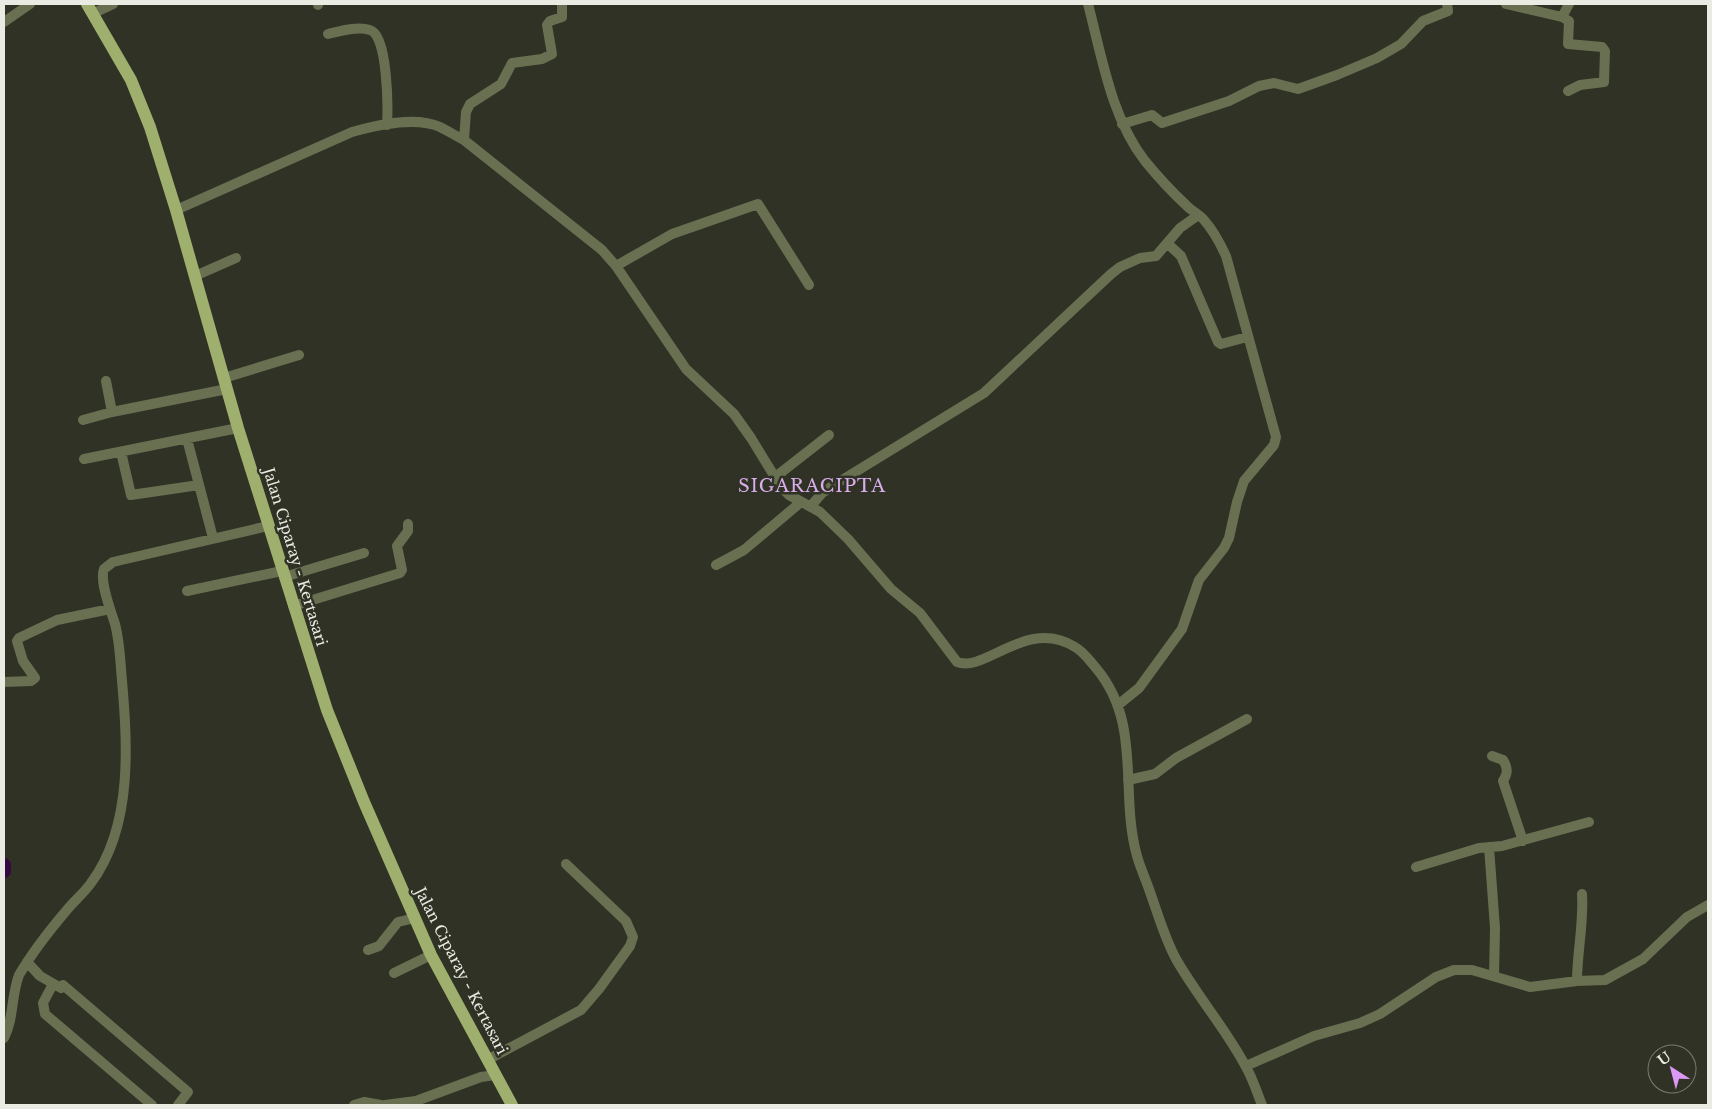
<svg xmlns="http://www.w3.org/2000/svg" width="1712" height="1109" font-family="'Libre Baskerville',serif">
<rect width="100%" height="100%" fill="#2f3224"/>
<g fill="none" stroke-linecap="round" stroke-linejoin="round">
<path stroke="#340942" stroke-width="14" d="M 4,865 L 4,871"/>
<path stroke="#687051" stroke-width="10" d="M 318,4 L 318,5
M 1088,4 C 1102,57 1111,117 1145,161 C 1158,177 1172,192 1187,206 C 1192,211 1200,215 1204,220 C 1214,231 1220,243 1226,256 L 1276,437 L 1274,445 L 1244,481 L 1237,502 L 1229,538 L 1224,548 L 1199,580 L 1182,629 L 1139,688 L 1118,705
M 1506,4 L 1562,17 L 1569,4
M 94,13 L 113,4
M 1562,17 L 1569,21 L 1568,44 L 1602,47 L 1605,51 L 1604,82 L 1580,85 L 1568,91
M 4,22 L 30,4
M 328,34 C 341,31 357,26 370,30 C 388,35 388,108 387,125
M 1122,124 L 1152,115 L 1162,123 L 1165,122 L 1229,101 L 1259,86 L 1274,83 L 1298,89 L 1337,75 L 1377,58 L 1401,44 L 1423,21 L 1448,11 L 1447,4
M 464,140 L 466,112 L 470,104 L 501,84 L 512,63 L 542,59 L 552,54 L 547,25 L 550,21 L 562,17 L 562,4
M 176,210 L 352,132 C 377,125 415,116 440,127 C 448,131 456,136 464,140 L 602,250 L 616,266 L 686,369 L 734,414 L 751,438 L 781,487 L 789,495 L 820,512 L 848,539 L 891,589 L 920,613 L 957,662 C 986,673 1026,617 1075,647 C 1084,652 1089,660 1096,668 C 1143,724 1119,792 1137,856 C 1141,870 1147,882 1151,895 C 1159,917 1165,939 1176,959 C 1197,996 1226,1029 1246,1067 C 1253,1079 1257,1093 1262,1105
M 1168,244 L 1181,256 L 1218,342 L 1221,344 L 1247,337
M 616,266 L 672,234 L 758,204 L 809,285
M 195,276 L 236,258
M 224,378 L 299,355
M 106,381 L 112,412
M 83,420 L 112,412 L 227,389
M 187,439 L 213,538
M 121,452 L 131,495 L 199,485
M 84,459 L 238,428
M 774,478 L 829,435
M 811,506 L 822,493 L 834,485 L 984,393 L 1111,274 L 1120,267 L 1140,258 L 1156,256 L 1180,228 L 1197,216
M 716,565 L 744,550 L 801,502
M 284,577 L 364,553
M 187,591 L 282,571
M 293,606 L 400,573 L 402,570 L 397,546 L 408,531 L 408,524
M 4,682 L 31,681 L 35,678 L 23,661 L 17,641 L 19,638 L 57,620 L 110,609
M 1492,756 L 1503,760 C 1508,768 1508,773 1503,781 L 1523,841
M 1128,780 L 1155,774 L 1176,758 L 1247,719
M 1489,847 L 1495,928 L 1494,976
M 1416,867 L 1479,848 L 1502,846 L 1589,822
M 368,950 L 379,946 L 398,922 L 415,918
M 27,962 L 40,976 L 61,988 L 63,985 L 188,1092 L 178,1105
M 394,973 L 431,955
M 1577,981 C 1577,952 1584,923 1582,894
M 53,984 L 43,1003 L 45,1014 L 152,1105
M 4,1038 C 14,1019 11,996 19,975 C 32,953 49,931 66,911 C 74,901 84,893 91,883 C 135,824 127,737 121,669 C 120,654 119,639 115,624 C 111,611 99,581 104,569 L 113,562 L 268,526
M 487,1060 L 581,1010 L 599,989 L 630,946 L 633,937 L 626,921 L 566,864
M 1246,1066 L 1314,1036 L 1360,1023 L 1380,1014 L 1436,977 L 1454,970 L 1472,970 L 1530,987 L 1577,981 L 1605,980 L 1643,959 L 1687,917 L 1708,905
M 354,1105 L 364,1102 L 381,1105
M 385,1105 L 416,1101 L 481,1077 L 495,1075"/>
<path stroke="#9faf6e" stroke-width="12" d="M 87,4 L 131,80 L 150,127 L 176,210 L 238,428 L 327,710 L 364,802 L 431,955 L 512,1105"/>
</g>
<g text-anchor="middle" stroke-width="5" stroke-linejoin="round" paint-order="stroke">
<g font-size="15" fill="#eaece3" stroke="#2f3224">
<text transform="translate(295 557) rotate(73)" y="5">Jalan Ciparay - Kertasari</text>
<text transform="translate(461 971) rotate(63)" y="5">Jalan Ciparay - Kertasari</text>
</g>
<g font-size="18" letter-spacing="1" fill="#d9acec" stroke="#2f3224">
<text x="812" y="492">SIGARACIPTA</text>
</g>
</g>
<rect width="1712" height="1109" fill="none" stroke="#eaece3" stroke-width="10"/>
<g transform="translate(1672 1069) rotate(324)"><circle r="24" fill="#2f3224" stroke="#7a7c70"/>
<path d="M0-4L9 19L0 12L-9 19Z" fill="#db99f5"/>
<text y="-8" font-size="14" font-weight="bold" text-anchor="middle" fill="#eaece3">U</text>
</g>
</svg>
